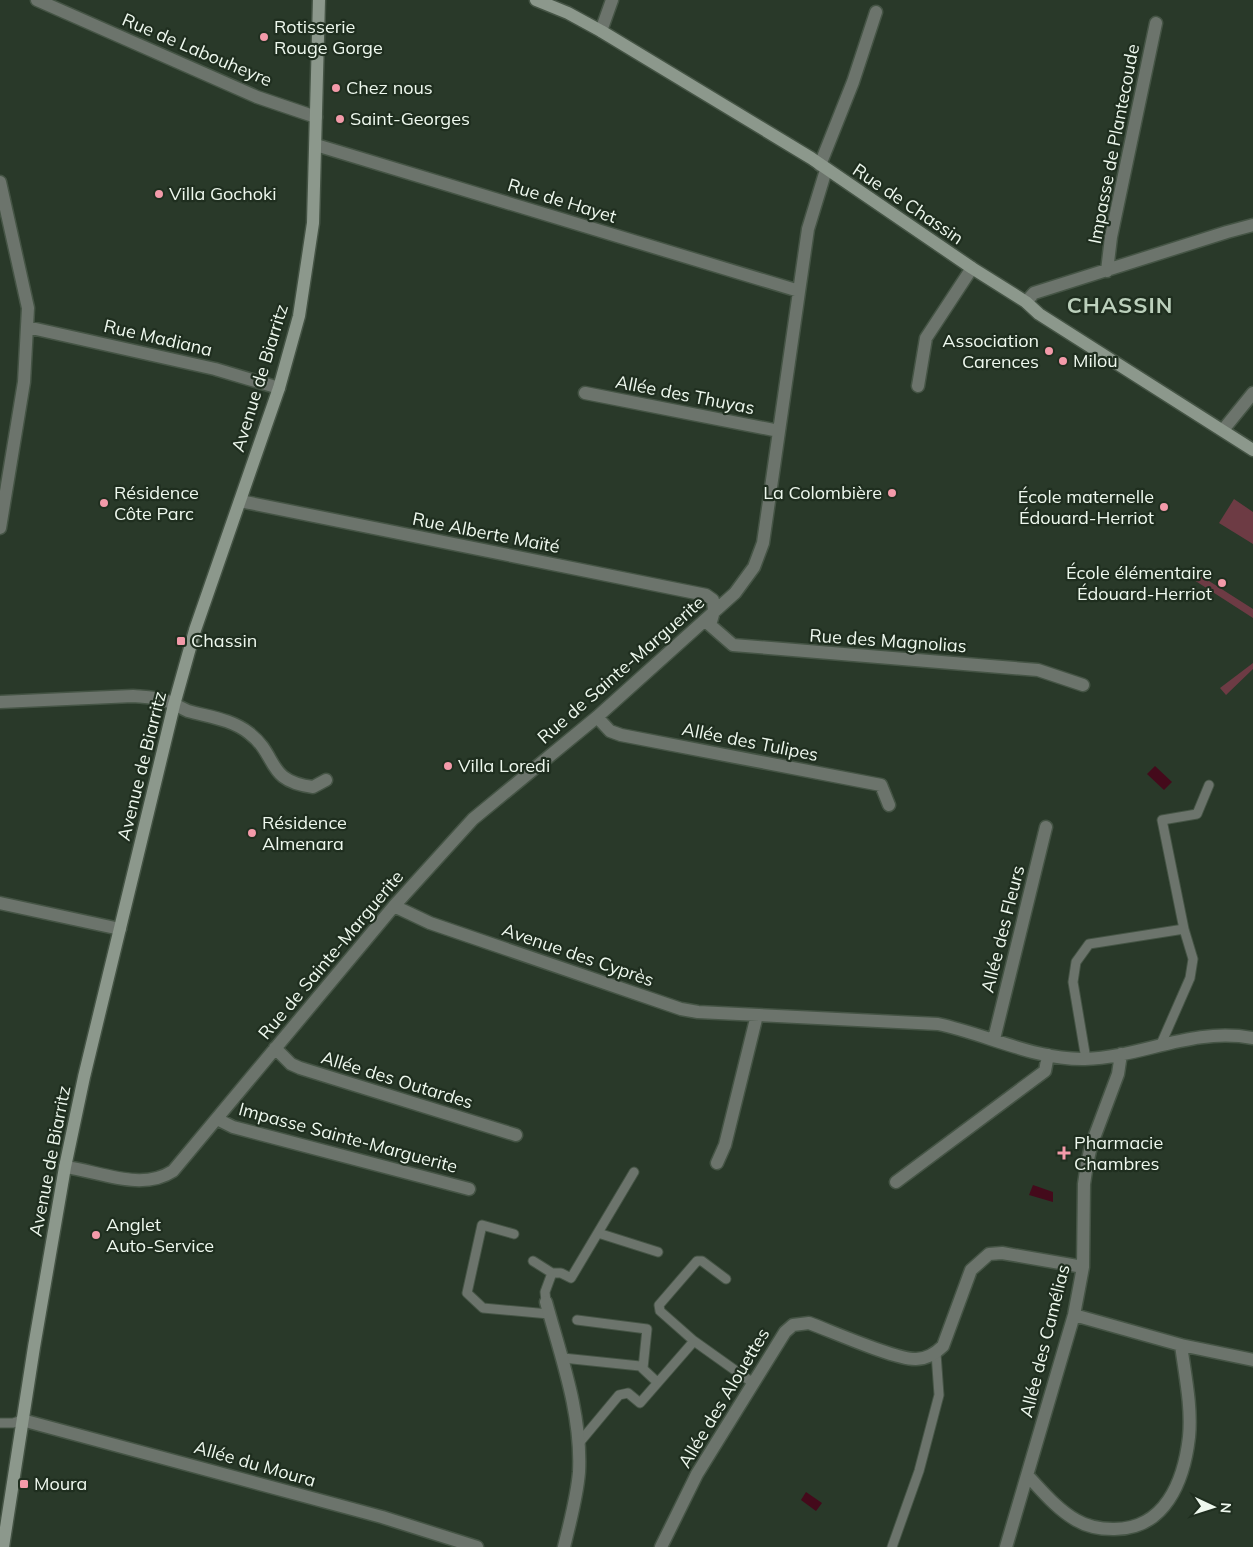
<svg xmlns="http://www.w3.org/2000/svg" width="1253" height="1547" font-family="Mulish,sans-serif">
<rect width="100%" height="100%" fill="#293929"/>
<path fill="#6d3b44" d="M 1234,499 L 1253,512 L 1253,544 L 1219,523 Z
M 1198,574 L 1253,609 L 1253,618 L 1194,580 Z
M 1253,663 L 1253,669 L 1226,695 L 1220,688 Z"/>
<path fill="#440a1b" d="M 1155,766 L 1172,782 L 1164,790 L 1147,774 Z
M 1033,1185 L 1053,1192 L 1053,1202 L 1029,1195 Z
M 806,1492 L 822,1503 L 816,1511 L 801,1500 Z"/>
<g fill="none" stroke-linecap="round" stroke-linejoin="round">
<defs>
<path id="lane" d="M 1184,929 L 1162,820 L 1197,814 L 1209,785
M 1086,1059 L 1073,982 L 1076,962 L 1089,944 L 1184,929 L 1193,959 L 1190,978 L 1161,1044
M 598,1233 L 658,1252
M 514,1234 L 482,1225 L 467,1293 L 483,1308 L 549,1314
M 533,1261 L 552,1273 L 545,1292 L 546,1302
M 552,1273 L 561,1273 L 571,1278 L 634,1172
M 577,1320 L 647,1329 L 643,1368
M 694,1341 L 660,1311 L 659,1305 L 697,1261 L 702,1261 L 726,1279
M 563,1358 L 640,1366 L 657,1382
M 0,1423 L 13,1423 L 22,1420
M 579,1443 L 619,1395 L 628,1393 L 640,1403 L 694,1341 L 753,1383
M 892,1547 L 919,1471 L 939,1395 L 936,1353"/>
<path id="street" d="M 37,0 L 257,97 L 316,117
M 601,31 L 612,0
M 316,145 L 799,291
M 820,165 L 853,82 L 876,12
M 0,182 L 28,308 L 24,382 L 0,528
M 1107,271 L 1111,237 L 1156,23
M 1026,302 L 1034,293 L 1227,232 L 1253,225
M 27,327 L 215,369 L 279,388
M 918,386 L 926,338 L 972,268
M 585,393 L 779,431
M 1223,430 L 1253,393
M 240,501 L 706,595 L 713,600 L 714,611 L 710,625 L 733,645 L 1038,670 L 1083,685
M 0,702 L 133,696 C 145,697 156,697 167,701 C 175,704 181,708 188,711 C 209,717 231,719 249,733 C 279,756 265,781 313,787 L 326,780
M 597,717 L 610,731 L 621,735 L 881,785 L 889,805
M 0,903 L 120,929
M 394,906 L 430,923 L 681,1009 L 698,1012 L 938,1024 C 986,1034 1035,1060 1085,1059 C 1143,1057 1191,1027 1253,1038
M 994,1039 L 1046,827
M 275,1048 L 291,1064 L 300,1068 L 516,1135
M 217,1119 L 233,1127 L 469,1189
M 717,1163 L 725,1145 L 757,1015
M 65,1167 C 99,1171 141,1192 173,1171 L 394,906 L 473,819 L 597,717 L 735,593 L 754,567 L 763,543 L 808,229 L 826,170
M 896,1182 L 1045,1071 L 1048,1055
M 546,1302 C 561,1357 582,1414 579,1472 C 577,1497 570,1522 564,1547
M 1074,1315 L 1181,1345 L 1253,1360
M 22,1420 L 382,1517 L 477,1547
M 1028,1476 C 1043,1492 1057,1509 1076,1520 C 1086,1526 1100,1529 1113,1529 C 1165,1530 1184,1481 1189,1437 C 1192,1407 1185,1375 1181,1345
M 661,1547 L 697,1474 L 785,1332 L 793,1325 L 809,1323 C 831,1331 896,1360 916,1359 C 927,1359 935,1354 943,1346 L 971,1270 L 989,1254 L 1002,1253 L 1083,1267
M 1006,1547 L 1074,1315 L 1083,1267 L 1084,1184 L 1087,1164 L 1091,1146 L 1118,1074 L 1121,1054"/>
<path id="secondary" d="M 536,0 L 568,13 L 601,31 L 811,158 L 972,268 L 1026,302 L 1039,314 L 1253,450
M 3,1547 L 34,1347 L 65,1167 L 84,1077 L 174,705 L 195,630 L 279,388 L 299,316 L 313,223 L 319,0"/>
</defs>
<use href="#lane" stroke="#455445" stroke-width="11"/>
<use href="#street" stroke="#455445" stroke-width="15"/>
<use href="#secondary" stroke="#455445" stroke-width="15"/>
<use href="#lane" stroke="#6c746c" stroke-width="9"/>
<use href="#street" stroke="#6c746c" stroke-width="12"/>
<use href="#secondary" stroke="#8c988c" stroke-width="12"/>
</g>
<g fill="#f39aa9" stroke="#1f2e1f" stroke-width="2">
<circle cx="264" cy="37" r="5"/>
<circle cx="336" cy="88" r="5"/>
<circle cx="340" cy="119" r="5"/>
<circle cx="159" cy="194" r="5"/>
<circle cx="1049" cy="351" r="5"/>
<circle cx="1063" cy="361" r="5"/>
<circle cx="892" cy="493" r="5"/>
<circle cx="104" cy="503" r="5"/>
<circle cx="1164" cy="507" r="5"/>
<circle cx="1222" cy="583" r="5"/>
<rect x="176" y="636" width="10" height="10" rx="2.5"/>
<circle cx="448" cy="766" r="5"/>
<circle cx="252" cy="833" r="5"/>
<path d="M1061.5 1145.5h5v5h5v5h-5v5h-5v-5h-5v-5h5z"/>
<circle cx="96" cy="1235" r="5"/>
<rect x="19" y="1479" width="10" height="10" rx="2.5"/>
</g>
<g text-anchor="middle" stroke-width="4.5" stroke-linejoin="round" paint-order="stroke">
<g font-size="18" fill="#eef8ee" stroke="#1f2e1f" text-anchor="start">
<text x="274" y="33">Rotisserie<tspan x="274" dy="21">Rouge Gorge</tspan></text>
<text x="346" y="94">Chez nous</text>
<text x="350" y="125">Saint-Georges</text>
<text x="169" y="200">Villa Gochoki</text>
<text x="1039" y="347" text-anchor="end">Association<tspan x="1039" dy="21">Carences</tspan></text>
<text x="1073" y="367">Milou</text>
<text x="114" y="499">Résidence<tspan x="114" dy="21">Côte Parc</tspan></text>
<text x="882" y="499" text-anchor="end">La Colombière</text>
<text x="1154" y="503" text-anchor="end">École maternelle<tspan x="1154" dy="21">Édouard-Herriot</tspan></text>
<text x="1212" y="579" text-anchor="end">École élémentaire<tspan x="1212" dy="21">Édouard-Herriot</tspan></text>
<text x="191" y="647">Chassin</text>
<text x="458" y="772">Villa Loredi</text>
<text x="262" y="829">Résidence<tspan x="262" dy="21">Almenara</tspan></text>
<text x="1074" y="1149">Pharmacie<tspan x="1074" dy="21">Chambres</tspan></text>
<text x="106" y="1231">Anglet<tspan x="106" dy="21">Auto-Service</tspan></text>
<text x="34" y="1490">Moura</text>
</g>
<g font-size="18" fill="#eef8ee" stroke="#1f2e1f">
<text transform="translate(197 50) rotate(23)" y="6">Rue de Labouheyre</text>
<text transform="translate(1114 144) rotate(-79)" y="6">Impasse de Plantecoude</text>
<text transform="translate(562 201) rotate(17)" y="6">Rue de Hayet</text>
<text transform="translate(908 204) rotate(34)" y="6">Rue de Chassin</text>
<text transform="translate(158 338) rotate(13)" y="6">Rue Madiana</text>
<text transform="translate(260 378) rotate(-73)" y="6">Avenue de Biarritz</text>
<text transform="translate(685 395) rotate(11)" y="6">Allée des Thuyas</text>
<text transform="translate(486 533) rotate(11)" y="6">Rue Alberte Maïté</text>
<text transform="translate(888 641) rotate(4)" y="6">Rue des Magnolias</text>
<text transform="translate(621 670) rotate(-41)" y="6">Rue de Sainte-Marguerite</text>
<text transform="translate(750 742) rotate(11)" y="6">Allée des Tulipes</text>
<text transform="translate(142 766) rotate(-76)" y="6">Avenue de Biarritz</text>
<text transform="translate(1003 929) rotate(-76)" y="6">Allée des Fleurs</text>
<text transform="translate(331 955) rotate(-50)" y="6">Rue de Sainte-Marguerite</text>
<text transform="translate(578 955) rotate(19)" y="6">Avenue des Cyprès</text>
<text transform="translate(397 1080) rotate(17)" y="6">Allée des Outardes</text>
<text transform="translate(348 1138) rotate(15)" y="6">Impasse Sainte-Marguerite</text>
<text transform="translate(50 1161) rotate(-79)" y="6">Avenue de Biarritz</text>
<text transform="translate(1045 1341) rotate(-76)" y="6">Allée des Camélias</text>
<text transform="translate(724 1398) rotate(-59)" y="6">Allée des Alouettes</text>
<text transform="translate(255 1464) rotate(16)" y="6">Allée du Moura</text>
</g>
<g font-size="22" font-weight="bold" letter-spacing="1" fill="#bcd0bc" stroke="#1f2e1f">
<text x="1120" y="313">CHASSIN</text>
</g>
</g>
<g transform="translate(1213 1507) rotate(94)" stroke="#1f2e1f" stroke-width="4" paint-order="stroke">
<path d="M0-4L9 19L0 12L-9 19Z" fill="#eef8ee"/>
<text y="-8" font-size="14" font-weight="bold" text-anchor="middle" fill="#eef8ee">N</text>
</g>
</svg>
